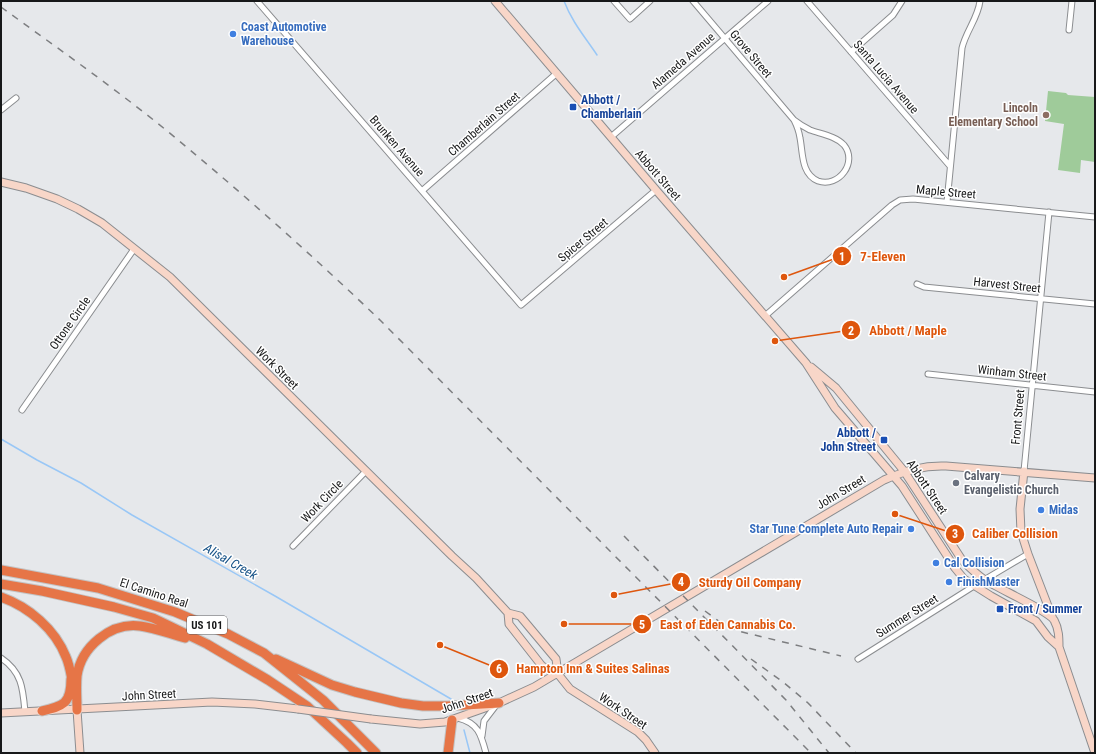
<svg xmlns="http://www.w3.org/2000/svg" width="1096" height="754" font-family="'Roboto Condensed',sans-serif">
<rect width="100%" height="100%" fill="#e6e8eb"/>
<path fill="#9fcb9a" d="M 1048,91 L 1066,93 L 1068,95 L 1095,97 L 1095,162 L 1081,160 L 1080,173 L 1058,170 L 1064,124 L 1045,121 Z"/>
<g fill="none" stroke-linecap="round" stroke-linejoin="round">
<path stroke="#99c7f6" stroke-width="1.5" d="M 564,1 C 572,22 585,37 597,55
M 1,439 L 37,460 L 81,483 L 132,515 L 275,596 L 451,699
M 464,730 L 470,753"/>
<defs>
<path id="street" d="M 257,1 L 521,305 L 656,190
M 614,1 L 630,19 L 650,1
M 693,1 L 794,120
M 807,1 L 950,166
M 1069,30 L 1072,1
M 851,52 L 893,15 L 902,1
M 1,110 L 16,98
M 794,120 C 799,124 804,127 810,130 C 821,134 836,136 844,145 C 858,162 839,188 818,181 C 801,174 803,153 800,138 C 799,131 797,126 794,120 Z
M 611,137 L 768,1
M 423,190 L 557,73
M 947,202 L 962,48 C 966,31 978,18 980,1
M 917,284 L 924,287 L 1095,304
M 765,316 L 892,205 L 900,200 L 913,199 L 1095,217
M 928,374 L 1095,392
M 22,410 L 134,249
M 1024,471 L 1049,212
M 293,546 L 366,471
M 1,658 C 22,672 23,689 25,712
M 858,659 L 974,586 L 1028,554
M 458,718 C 478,723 481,734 486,753
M 482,736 L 484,721 L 497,704"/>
<path id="secondary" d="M 495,1 L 656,190 L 806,363 L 835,408 L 902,486 L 955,568 L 964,579 L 991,596 L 1036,621 L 1048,637 L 1059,647
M 1,182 L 26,188 L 57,199 L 78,209 L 102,223 L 170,277 L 452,556 L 476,578 L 508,613 L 520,616 L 556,659 L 558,674
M 811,367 L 836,388 L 904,471 L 962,560 C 969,567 977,575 985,580 C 999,589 1047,610 1054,620 C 1059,629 1059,638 1059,647 L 1095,753
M 1024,471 L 1020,509 L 1021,532 L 1028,554 L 1053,619
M 508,613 L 509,624 L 542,666 L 558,674 L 570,689 L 638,732 L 646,740 L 655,753
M 77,710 L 80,753
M 1,713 L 212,702 L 255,704 L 298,709
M 371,719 L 420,724 L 445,722 L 499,703 L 534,687 L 884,480 C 905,471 923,465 946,466 L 1095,478"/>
<path id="highway" d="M 1,570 L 98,588 L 175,612 L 228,634 L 264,653 L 323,700 L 376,753
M 1,584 L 42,591 L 114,607 L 153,618 L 207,644 L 268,680 L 307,706 L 347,743 L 357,753
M 1,597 C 29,607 55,629 66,657 C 70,666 71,676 73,685
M 276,659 L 332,685 L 355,692 L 401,703 L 423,706 L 448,706 L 499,703
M 77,710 C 77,699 76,687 77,676 C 81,647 111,622 140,626 C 155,628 170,634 185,638
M 42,711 C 63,706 71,704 71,679
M 448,753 L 452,720"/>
</defs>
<use href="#street" stroke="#8b8d90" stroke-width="7"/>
<use href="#secondary" stroke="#8b8d90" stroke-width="9"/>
<use href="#highway" stroke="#c3c3c3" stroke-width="11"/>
<use href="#street" stroke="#fff" stroke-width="5"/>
<use href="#secondary" stroke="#f8d6c8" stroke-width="7"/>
<use href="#highway" stroke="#e67547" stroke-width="9"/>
<path stroke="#7d7e80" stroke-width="1.5" stroke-dasharray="7 7" stroke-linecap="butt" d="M 1,7 C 56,47 113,87 166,130 C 240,191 312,255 381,321 L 811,753
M 624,536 L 786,700 L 829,753
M 705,611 L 720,622 L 738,631 L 841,656
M 751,659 L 783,682 L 808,703 L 856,753"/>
<defs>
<path id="secondary-bridge" d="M 298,709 L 371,719"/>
</defs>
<use href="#secondary-bridge" stroke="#8b8d90" stroke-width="9" stroke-linecap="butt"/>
<use href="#secondary-bridge" stroke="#f8d6c8" stroke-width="7"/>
</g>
<g fill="#3f7fe0" stroke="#fff" stroke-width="1.5">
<circle cx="233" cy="34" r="4"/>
<circle cx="1041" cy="510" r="4"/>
<circle cx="911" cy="529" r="4"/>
<circle cx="936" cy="563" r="4"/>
<circle cx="949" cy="582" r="4"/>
</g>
<g fill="#1a4fb4" stroke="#fff" stroke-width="1.5">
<rect x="569" y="103" width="8" height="8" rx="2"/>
<rect x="880" y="436" width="8" height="8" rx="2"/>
<rect x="996" y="605" width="8" height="8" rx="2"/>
</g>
<circle fill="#8d6e63" stroke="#fff" stroke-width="1.5" cx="1046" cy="115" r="4"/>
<circle fill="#6b7280" stroke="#fff" stroke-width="1.5" cx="956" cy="483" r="4"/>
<g text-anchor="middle" stroke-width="3" stroke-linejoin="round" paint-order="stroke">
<rect fill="#fff" stroke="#5d5d5e" stroke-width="1" x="187" y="616" width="40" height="18" rx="3"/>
<g font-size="11" font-weight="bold" fill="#171819">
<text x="207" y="629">US 101</text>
</g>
<g font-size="12" font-weight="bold" fill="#366cbe" stroke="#fff" text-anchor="start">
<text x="241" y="31">Coast Automotive<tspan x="241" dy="14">Warehouse</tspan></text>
<text x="1049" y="514">Midas</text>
<text x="903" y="533" text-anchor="end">Star Tune Complete Auto Repair</text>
<text x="944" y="567">Cal Collision</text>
<text x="957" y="586">FinishMaster</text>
</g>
<g font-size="12" fill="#171819" stroke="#fff">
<text transform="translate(751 54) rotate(50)" y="4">Grove Street</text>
<text transform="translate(683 61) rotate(-41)" y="4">Alameda Avenue</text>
<text transform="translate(886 77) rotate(49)" y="4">Santa Lucia Avenue</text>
<text transform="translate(484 124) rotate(-41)" y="4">Chamberlain Street</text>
<text transform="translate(397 146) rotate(49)" y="4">Brunken Avenue</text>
<text transform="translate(658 175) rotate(49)" y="4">Abbott Street</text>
<text transform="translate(946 192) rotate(5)" y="4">Maple Street</text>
<text transform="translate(583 240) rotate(-40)" y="4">Spicer Street</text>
<text transform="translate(1007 285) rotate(6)" y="4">Harvest Street</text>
<text transform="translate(70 323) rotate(-55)" y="4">Ottone Circle</text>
<text transform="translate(277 368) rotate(45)" y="4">Work Street</text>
<text transform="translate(1012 373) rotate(6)" y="4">Winham Street</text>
<text transform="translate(1018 417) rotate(-85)" y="4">Front Street</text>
<text transform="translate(927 487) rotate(56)" y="4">Abbott Street</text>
<text transform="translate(841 492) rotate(-31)" y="4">John Street</text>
<text transform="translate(322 501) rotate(-46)" y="4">Work Circle</text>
<text transform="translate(154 593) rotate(18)" y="4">El Camino Real</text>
<text transform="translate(907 616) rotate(-32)" y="4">Summer Street</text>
<text transform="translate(149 695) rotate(-3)" y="4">John Street</text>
<text transform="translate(467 701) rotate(-19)" y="4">John Street</text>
<text transform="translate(623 711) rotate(34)" y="4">Work Street</text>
</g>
<g font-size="12" font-weight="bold" fill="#164399" stroke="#fff" text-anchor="start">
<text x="581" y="104">Abbott /<tspan x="581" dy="14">Chamberlain</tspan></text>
<text x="876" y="437" text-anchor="end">Abbott /<tspan x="876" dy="14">John Street</tspan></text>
<text x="1008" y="613">Front / Summer</text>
</g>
<g font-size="12" font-weight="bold" fill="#785e54" stroke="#fff" text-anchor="end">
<text x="1038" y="112">Lincoln<tspan x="1038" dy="14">Elementary School</tspan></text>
</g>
<g font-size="12" font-weight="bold" fill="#5b616d" stroke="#fff" text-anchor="start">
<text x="964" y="480">Calvary<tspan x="964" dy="14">Evangelistic Church</tspan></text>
</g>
<g font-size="13" font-style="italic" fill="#165287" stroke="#fff">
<text transform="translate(231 561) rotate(30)" y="5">Alisal Creek</text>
</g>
</g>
<path fill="none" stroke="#de560d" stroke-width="1.5" d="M784 277L842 256M775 341L851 330M895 514L955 534M614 595L681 582M564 624L642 624M440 645L499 669"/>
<g fill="#de560d" stroke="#fff" stroke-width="1.5">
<circle cx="784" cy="277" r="4"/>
<circle cx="775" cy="341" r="4"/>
<circle cx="895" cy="514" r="4"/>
<circle cx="614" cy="595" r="4"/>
<circle cx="564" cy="624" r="4"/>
<circle cx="440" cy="645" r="4"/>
<circle cx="842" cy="256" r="10"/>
<circle cx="851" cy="330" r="10"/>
<circle cx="955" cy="534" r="10"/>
<circle cx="681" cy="582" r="10"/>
<circle cx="642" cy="624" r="10"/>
<circle cx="499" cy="669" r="10"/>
</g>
<g font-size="12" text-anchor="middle" font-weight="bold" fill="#fff">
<text x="842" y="261">1</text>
<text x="851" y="335">2</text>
<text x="955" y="538">3</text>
<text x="681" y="586">4</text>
<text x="642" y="629">5</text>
<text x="499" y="673">6</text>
</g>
<g font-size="13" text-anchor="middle" font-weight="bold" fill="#de560d" stroke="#fff" stroke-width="3" stroke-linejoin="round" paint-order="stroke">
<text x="883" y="261">7-Eleven</text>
<text x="908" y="335">Abbott / Maple</text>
<text x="1015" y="538">Caliber Collision</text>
<text x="750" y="587">Sturdy Oil Company</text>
<text x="728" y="629">East of Eden Cannabis Co.</text>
<text x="593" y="673">Hampton Inn &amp; Suites Salinas</text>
</g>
<rect width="1096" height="754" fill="none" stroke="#171819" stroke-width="4"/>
</svg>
